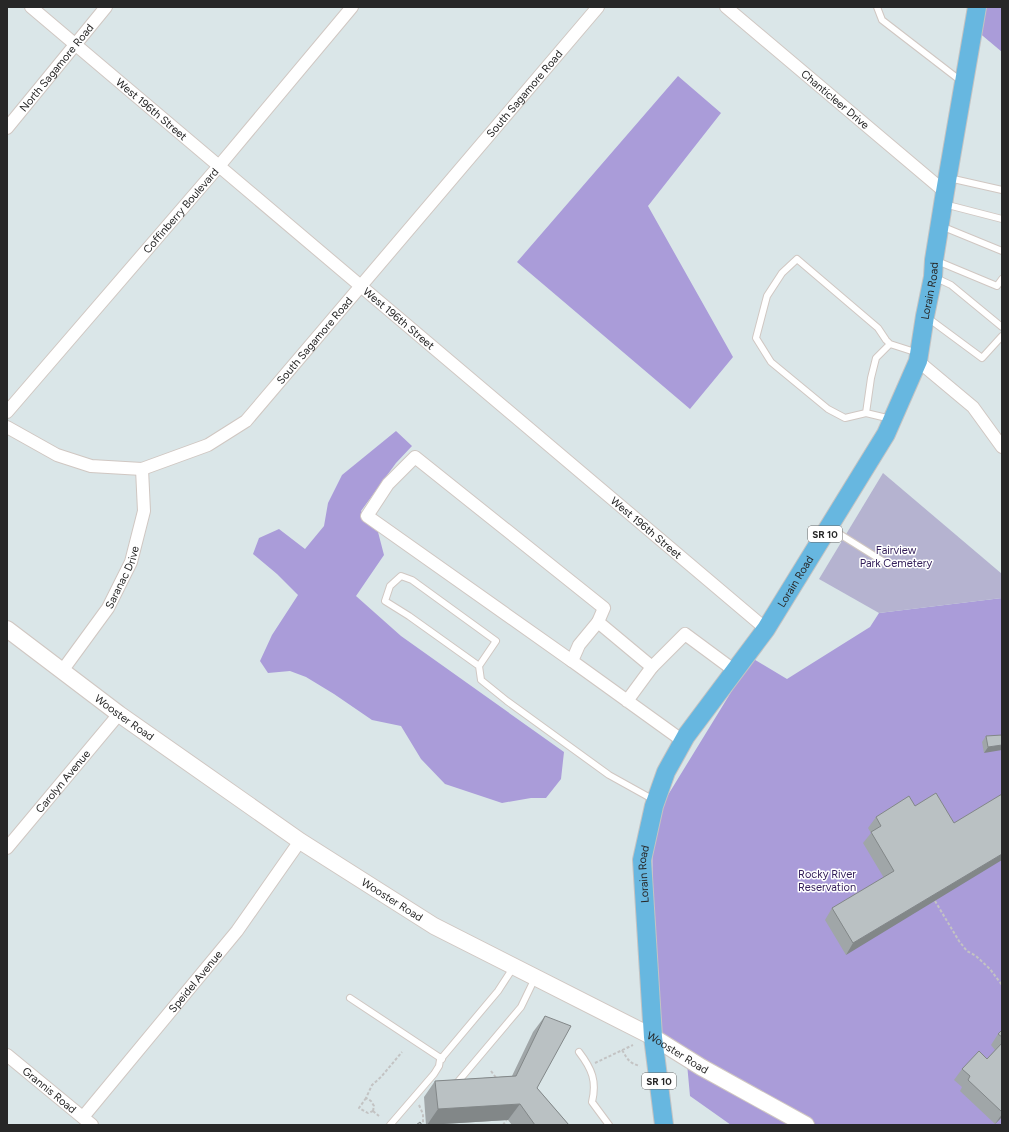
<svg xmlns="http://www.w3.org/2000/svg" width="1009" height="1132" font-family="Figtree,sans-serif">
<rect width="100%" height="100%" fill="#dae6e8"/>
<path fill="#aa9cd9" d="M 981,7 L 1002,7 L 1002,52 L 977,31 Z
M 678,76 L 721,113 L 648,206 L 733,357 L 690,409 L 517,262 Z
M 396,431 L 412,446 L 396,463 L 361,511 L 378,532 L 384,555 L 356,596 L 401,636 L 564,752 L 561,779 L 546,798 L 531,798 L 502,803 L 445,784 L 421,759 L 401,726 L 372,720 L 334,694 L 306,677 L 290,671 L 268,673 L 260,661 L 272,635 L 298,595 L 277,574 L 253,554 L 259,538 L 279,529 L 305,549 L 324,526 L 328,503 L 342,475 Z
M 1002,598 L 1002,1125 L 731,1125 L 690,1096 L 686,1053 L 654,1036 L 652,821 L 752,658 L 787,679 L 870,627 L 879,613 Z"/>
<path fill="#b5b3d0" d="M 883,473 L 1002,574 L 1002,598 L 879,613 L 819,579 Z"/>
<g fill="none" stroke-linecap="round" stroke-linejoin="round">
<defs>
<path id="lane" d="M 877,7 L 882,20 L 961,81
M 949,178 L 1002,190
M 944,204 L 1002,219
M 941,226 L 1002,251
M 937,261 L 997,286 L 1002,279
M 934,277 L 951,285 L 1002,327
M 928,318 L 982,358 L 1002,336
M 866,413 L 871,378 L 876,358 L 890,344
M 891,419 L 866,413 L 845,418 L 828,409 L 771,362 L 756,338 L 767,296 L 782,273 L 797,259 L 878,328 L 886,340 L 890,344 L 918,353
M 830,528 L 889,565
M 479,666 L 496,641 L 412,580 L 401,576 L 390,586 L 385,601 L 409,616 L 479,666 L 481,680 L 507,701 L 609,775 L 654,800
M 350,998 L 442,1059
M 579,1052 C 592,1069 597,1081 592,1102 L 609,1125
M 456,1084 L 521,1007 L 535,978
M 390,1125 L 434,1074 L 439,1066 L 440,1060 L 498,991 L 513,968"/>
<g id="street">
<path id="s1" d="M 31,7 L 766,629"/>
<path id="s2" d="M 726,7 L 945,192"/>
<path id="s3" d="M 7,128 L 106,7"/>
<path d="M 918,361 L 973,407 L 1002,447"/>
<path id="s4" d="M 7,412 L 219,166 L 352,7"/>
<path id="s5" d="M 7,427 L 57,455 L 91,466 L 142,469 L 208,445 L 246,421 L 598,7"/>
<path d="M 572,661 L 367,516 L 388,484 L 415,457 L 604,608 L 598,622"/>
<path d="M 652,667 L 685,634 L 735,671"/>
<path id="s6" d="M 62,671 L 108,608 L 131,562 L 144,511 L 142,469"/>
<path d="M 627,701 L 652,667 L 598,622 L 579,645 L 572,661 L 683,741"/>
<path id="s7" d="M 7,848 L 119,714"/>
<path id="s8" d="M 7,1055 L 92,1125"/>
<path id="s9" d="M 83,1117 L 237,931 L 300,841"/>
</g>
<g id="secondary">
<path id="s10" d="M 7,629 L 119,714 L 300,841 L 434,926 L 653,1037 L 701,1067 L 806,1125"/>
</g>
<g id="primary">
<path id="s11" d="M 664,1125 L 653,1037 L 642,860 L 654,806 L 666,772 L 686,736 L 766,629 L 886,434 L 918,361 L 925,316 L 933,277 L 934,260 L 945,192 L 977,7"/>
</g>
</defs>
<use href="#lane" stroke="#d0c7c2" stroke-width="8"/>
<use href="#street" stroke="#d0c7c2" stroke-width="14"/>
<use href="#secondary" stroke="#d0c7c2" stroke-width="18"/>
<use href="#primary" stroke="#c3c3c3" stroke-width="20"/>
<path stroke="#c3c3c3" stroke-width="2" stroke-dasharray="3 2" stroke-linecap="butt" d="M 935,901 L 959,941 L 967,951 L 976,956 L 990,969 L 1002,985
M 622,1050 C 628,1060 629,1063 640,1066
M 595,1063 L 633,1045
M 491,1071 L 497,1079
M 366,1098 L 359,1108 L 368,1113 L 373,1111
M 419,1105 L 423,1114 L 423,1125
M 373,1111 L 374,1106 L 371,1101 L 366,1098 L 372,1085 L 381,1077 L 402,1052
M 373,1111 L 379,1116
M 503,1125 L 508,1118"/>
<use href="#lane" stroke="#fff" stroke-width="6"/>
<use href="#street" stroke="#fff" stroke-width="12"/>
<use href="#secondary" stroke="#fff" stroke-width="16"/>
<use href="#primary" stroke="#67b7e0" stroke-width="18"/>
</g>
<path fill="#a0a6a8" d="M 1002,735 L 984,753 L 982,742 L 986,736 Z
M 915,806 L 954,823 L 846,955 L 825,920 L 832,908 L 884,878 L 863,843 L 871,833 L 868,828 L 876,817 Z
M 545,1016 L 537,1088 L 569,1125 L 512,1125 L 508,1120 L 426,1125 L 424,1097 L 435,1081 L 512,1076 L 533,1032 Z
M 1002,1030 L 1002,1117 L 995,1124 L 960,1091 L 962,1087 L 954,1080 L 962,1069 L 987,1059 L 995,1050 L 991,1045 L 998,1034 Z"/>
<path fill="#828788" d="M 1002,745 L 1002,750 L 984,753 L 988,747 Z
M 1002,854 L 1002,860 L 846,955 L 853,943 Z
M 520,1104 L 508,1120 L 427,1125 L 438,1109 Z
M 1002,1114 L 1002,1117 L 995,1124 Z"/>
<path fill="#bac1c3" stroke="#828788" d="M 1002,735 L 1002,745 L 988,747 L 986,736 Z
M 936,793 L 954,823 L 1002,794 L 1002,854 L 853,943 L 832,908 L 894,871 L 871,832 L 881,826 L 876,817 L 909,796 L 915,806 Z
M 545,1016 L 571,1026 L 537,1088 L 569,1125 L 535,1125 L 520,1104 L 438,1109 L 435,1081 L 516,1076 Z
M 1002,1030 L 1002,1037 L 998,1034 Z
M 1002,1043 L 1002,1112 L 968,1080 L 970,1076 L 962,1069 L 979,1051 L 987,1059 Z
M 420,1122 L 422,1125 L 416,1125 Z"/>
<g text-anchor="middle" stroke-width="3" stroke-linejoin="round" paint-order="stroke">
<g fill="#fff" stroke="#686868" stroke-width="1">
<rect x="808" y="526" width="34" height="16" rx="3"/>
<rect x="642" y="1073" width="34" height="16" rx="3"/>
</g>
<g font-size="10" font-weight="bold" fill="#272727">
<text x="825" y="538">SR 10</text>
<text x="659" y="1085">SR 10</text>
</g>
<g font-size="11" fill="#272727" stroke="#fff">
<text dy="4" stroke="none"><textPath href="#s3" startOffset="78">North Sagamore Road</textPath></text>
<text dy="4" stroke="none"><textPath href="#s5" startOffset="689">South Sagamore Road</textPath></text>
<text dy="4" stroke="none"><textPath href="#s2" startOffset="143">Chanticleer Drive</textPath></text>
<text dy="4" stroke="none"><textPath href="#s1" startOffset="158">West 196th Street</textPath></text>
<text dy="4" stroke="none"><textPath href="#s4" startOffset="266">Coffinberry Boulevard</textPath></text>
<text dy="4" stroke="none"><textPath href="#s11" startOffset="912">Lorain Road</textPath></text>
<text dy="4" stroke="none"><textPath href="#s1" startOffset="482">West 196th Street</textPath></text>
<text dy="4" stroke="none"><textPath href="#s5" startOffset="365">South Sagamore Road</textPath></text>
<text dy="4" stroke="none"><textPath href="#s1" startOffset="806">West 196th Street</textPath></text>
<text dy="4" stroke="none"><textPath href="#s6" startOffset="112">Saranac Drive</textPath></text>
<text dy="4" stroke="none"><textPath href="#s11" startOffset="588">Lorain Road</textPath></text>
<text dy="4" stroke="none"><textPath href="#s10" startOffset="147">Wooster Road</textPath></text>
<text dy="4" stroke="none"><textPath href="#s7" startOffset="87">Carolyn Avenue</textPath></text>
<text dy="4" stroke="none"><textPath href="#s11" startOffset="252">Lorain Road</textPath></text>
<text dy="4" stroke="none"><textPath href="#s10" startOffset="471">Wooster Road</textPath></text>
<text dy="4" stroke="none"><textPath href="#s9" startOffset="176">Speidel Avenue</textPath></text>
<text dy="4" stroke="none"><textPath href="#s10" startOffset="795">Wooster Road</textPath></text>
<text dy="4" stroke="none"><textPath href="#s8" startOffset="55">Grannis Road</textPath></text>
</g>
<g font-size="11" fill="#35205b" stroke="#fff">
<text x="896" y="554">Fairview<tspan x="896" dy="13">Park Cemetery</tspan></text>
<text x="827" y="878">Rocky River<tspan x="827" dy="13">Reservation</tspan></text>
</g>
</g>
<rect width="1009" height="1132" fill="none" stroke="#272727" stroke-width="16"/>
</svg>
